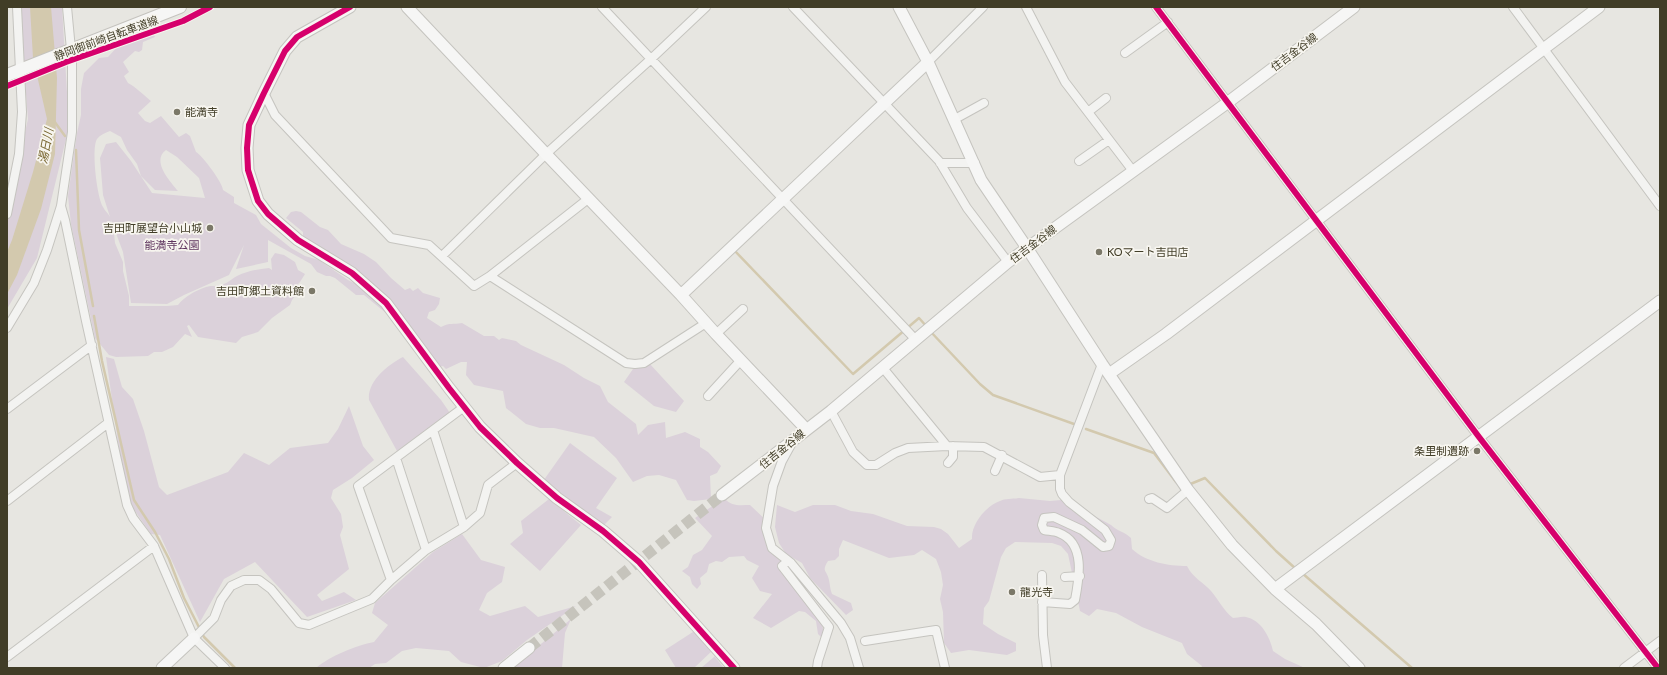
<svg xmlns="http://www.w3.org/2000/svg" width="1667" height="675" font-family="Lato,'Noto Sans JP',sans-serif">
<rect width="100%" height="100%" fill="#e7e6e1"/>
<path fill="#dbd1da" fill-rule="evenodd" d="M 19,7 L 62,7 L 69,127 L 37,258 L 7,309 L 7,212 L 28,119 Z
M 154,35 L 155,37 L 143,42 L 142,50 L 139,52 L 135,51 L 123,62 L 129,72 L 124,76 L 128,83 C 133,85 146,97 151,101 L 138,113 L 145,121 L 150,123 L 161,116 L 179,137 L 186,133 L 190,136 L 196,152 C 202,155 223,183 223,190 L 234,197 L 234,203 L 256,215 L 261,224 L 291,248 L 305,256 L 319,260 L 348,280 L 363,288 L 368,295 L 381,304 L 392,318 L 364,295 L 356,295 L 335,278 L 330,276 L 326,276 L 317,272 L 311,264 L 268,240 L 268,262 L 236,269 L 244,245 L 229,275 L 184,295 L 167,304 L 131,303 L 123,252 L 111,220 L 110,224 L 114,233 L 115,243 L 123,262 L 123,271 L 129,296 L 129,306 L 167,306 L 178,305 C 185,296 195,291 206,287 C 212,285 218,287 224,284 C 229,282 233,278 237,276 C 248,271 258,269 269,268 L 272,270 L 271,259 L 275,253 L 284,255 L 295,262 L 298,270 L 305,274 L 300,282 L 290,292 L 295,296 L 292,300 L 290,305 L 272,318 L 258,332 L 242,337 L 236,343 L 198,337 L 189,325 L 187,326 L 192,337 L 185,334 L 173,347 L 162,352 L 154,352 L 148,356 L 116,357 L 109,355 L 95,338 L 71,224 L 68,196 L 77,133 L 81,115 L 81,89 L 84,73 L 99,58 L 108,57 L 118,46 ZM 110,131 L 121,137 L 127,150 L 137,164 L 141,176 L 155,190 L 178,191 C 170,181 151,161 166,150 L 177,157 L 199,178 L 205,198 L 152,193 L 131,161 L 116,142 L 106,144 L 100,158 L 103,195 L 110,217 C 108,213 105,211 103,207 C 97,197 91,149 97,139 C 100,135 105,133 110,131 Z
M 296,211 L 301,212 L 320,227 L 328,230 L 341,244 L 364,254 L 376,262 L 391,278 L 405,290 L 410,288 L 413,291 L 418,288 L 423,293 L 440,298 L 439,304 L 435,310 L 429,312 L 427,318 L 441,327 C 451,322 452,325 462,323 L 484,336 L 494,336 L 499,340 L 502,338 L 516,341 L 521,345 L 564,365 L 584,378 L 600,386 L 608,402 L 636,424 L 638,435 L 648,425 L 665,422 L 666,438 L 685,432 L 700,439 L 700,447 L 708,452 L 721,466 L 717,473 L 710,476 L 711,499 L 694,501 L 687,500 L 676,480 L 659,475 L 647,476 L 633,482 L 616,458 L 594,437 L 554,428 L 540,428 L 526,424 L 506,408 L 503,391 L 474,385 L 466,375 L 467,362 L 461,362 L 446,369 L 443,366 L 436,368 L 379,295 L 303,241 L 303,232 L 286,218 L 291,212 Z
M 106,357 L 114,359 L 122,387 L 133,399 L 144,431 L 159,487 L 167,495 L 228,472 L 244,453 L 269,465 L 290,448 L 328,443 L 338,429 L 349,406 L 363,446 L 374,460 L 352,478 L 333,490 L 331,498 L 341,514 L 343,527 L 340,535 L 349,569 L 317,595 L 322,601 L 344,592 L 356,600 L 307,617 L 255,562 L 224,579 L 200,622 L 160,535 L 151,534 L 130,504 L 122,470 Z
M 403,357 L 441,400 L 450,413 L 397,451 L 369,400 C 367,381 389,364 403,357 Z
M 649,363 L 684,401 L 676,412 L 654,406 L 624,382 L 633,369 Z
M 570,443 L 617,478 L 596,508 L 612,517 L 602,527 L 541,484 Z
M 724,498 C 732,507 740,505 750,505 L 768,522 L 772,537 L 782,560 L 803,588 L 820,607 L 815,607 C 819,617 826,627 822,638 L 818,634 L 816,621 L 805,612 L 799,611 L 771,628 L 753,618 L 772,594 L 760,591 L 752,578 L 759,566 L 747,560 L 744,556 L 729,557 L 722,562 L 716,561 L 709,564 L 707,572 L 700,578 L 701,584 L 697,589 L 692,584 L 690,577 L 682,571 L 688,567 L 693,555 L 702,550 L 712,536 L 695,518 Z
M 1019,498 L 1050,501 L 1061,500 L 1069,502 L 1111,525 C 1117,531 1125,532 1131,538 L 1132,549 C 1146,562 1168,566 1187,566 C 1193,578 1203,582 1211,591 C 1219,600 1223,610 1233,618 C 1236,618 1242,616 1246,617 C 1261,620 1270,637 1273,651 L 1285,659 L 1305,668 L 1201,668 L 1202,666 L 1187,654 L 1182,643 L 1142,627 L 1116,613 L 1097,609 L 1089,616 L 1080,611 L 1068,554 L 1061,546 L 1052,543 L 1015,542 L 1006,548 L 1001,557 L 989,601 L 984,608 L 983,624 L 998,634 L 1016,643 L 1016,651 L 1007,655 L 969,650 L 951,653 L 944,643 L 943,612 L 940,599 L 943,585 L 941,572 L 936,559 L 922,550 L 914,555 L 889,558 L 843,540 L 839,549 L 839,556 L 835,560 L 828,561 C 821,572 827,570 829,580 C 830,585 830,589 832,594 L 851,603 L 853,610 L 846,615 L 810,578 L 802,563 L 786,554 L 779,543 L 775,527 L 777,505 L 795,512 L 813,505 L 835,505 L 851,511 L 873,514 L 907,526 L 934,527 L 941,529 L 948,534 L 959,548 L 972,539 C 971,524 986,506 1000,501 C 1005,498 1013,499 1019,498 Z
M 549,499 L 581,525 L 540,571 L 510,544 L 523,533 L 521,521 Z
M 462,534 L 481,560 L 505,567 L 502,582 L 487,593 L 479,610 L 490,616 L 525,606 L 538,617 L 576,606 L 527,640 L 502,661 L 484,668 L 461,662 L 449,651 L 416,648 L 402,651 L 386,663 L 375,664 L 369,668 L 316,668 C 330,656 357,645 374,642 L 388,625 L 372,613 L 375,603 L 433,552 Z
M 571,619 L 565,633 L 562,668 L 512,668 Z
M 696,630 L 713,650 L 694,668 L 676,668 L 665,650 Z
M 714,656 L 724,668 L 701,668 L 714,657 Z"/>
<path fill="#d3c9ae" d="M 30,7 L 51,7 L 57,78 L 55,154 L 41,209 L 17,275 L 7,294 L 7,252 L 12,240 L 33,172 L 47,119 L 33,58 Z"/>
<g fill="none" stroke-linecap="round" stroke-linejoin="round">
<path stroke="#d3c9ae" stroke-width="2.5" d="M 54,121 L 65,136
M 76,150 L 79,230 L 93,306
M 734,250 L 853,374 L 919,318 L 927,327
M 94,316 L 102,361 L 134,500 L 155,532 L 169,559 L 184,598 L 204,637 L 235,668
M 930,331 L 980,384 L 993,395 L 1074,424
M 1086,429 L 1154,453 L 1176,482
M 1188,485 L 1205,478 L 1276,551 L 1296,569
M 1302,573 L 1412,668"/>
<path stroke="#c6c4bc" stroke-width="11" stroke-dasharray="11 5.5" stroke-linecap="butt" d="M 529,648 L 722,495"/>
<defs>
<path id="street" d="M 602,7 L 915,339
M 793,7 L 939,161 L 967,208 L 1008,262
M 1026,7 L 1065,82 L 1133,171
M 1156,7 L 1479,437 L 1658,668
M 1513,7 L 1660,206
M 1125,53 L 1168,22
M 928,62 L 983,7
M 264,93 L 275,115 L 391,238 L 429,245 L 474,286 L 490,276 L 626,363 L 635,364 L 644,363 L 706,323
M 1088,112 L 1106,98
M 955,119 L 984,103
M 1079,161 L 1109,140
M 940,163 L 975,163
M 61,206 L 65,220 L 86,321 L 127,505 L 133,518 L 154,546 L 194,638 L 225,668
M 7,214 L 19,154 L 22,112 L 17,7
M 442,256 L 546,154 L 651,59 L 706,7
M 490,276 L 588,199
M 7,328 L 34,283 L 47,250 L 61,206 L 72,132 L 72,60 L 67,7
M 716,334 L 743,309
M 883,368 L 947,446
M 708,396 L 741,360
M 7,409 L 92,345
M 831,411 L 853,452 L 867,465 L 876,465 L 895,453 L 908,448 L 947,446 L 984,447 L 1040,477 L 1060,475 L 1102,364
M 433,430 L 464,527
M 793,441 L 782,461 L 773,486 L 766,528 L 772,548 L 791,563 L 841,623 L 850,638 L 859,668
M 396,458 L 426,550
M 948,463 L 953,457 L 953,446
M 995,471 L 1002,455
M 1149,499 L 1152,498 L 1167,508 L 1188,490
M 7,501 L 108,423
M 788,561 L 782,566 L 829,627 L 818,661 L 817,668
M 1042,575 L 1043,635 L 1047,668
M 1065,577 L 1080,576
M 391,580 L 358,486 L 464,407
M 1042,602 L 1070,604 L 1075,600 C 1079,579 1086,543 1059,533 C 1055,531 1049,531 1044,530 L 1042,525 L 1044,518 L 1054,517 L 1082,530 L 1103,547 L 1109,546 L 1111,540 L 1105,530 L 1069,502 L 1062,494 L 1060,489 L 1060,475
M 194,638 L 214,618 L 221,600 L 231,586 L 244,580 L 259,580 L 271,589 L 299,623 L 309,625 L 372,599 L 391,580 L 426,550 L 464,527 L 480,513 L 488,485 L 517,463
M 865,641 L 936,630 L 945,668
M 7,657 L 154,546
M 1624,668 L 1660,641"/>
<path id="secondary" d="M 350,7 L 297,37 L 285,51 L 264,93 L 249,125 L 247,148 L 248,170 L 258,201 L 268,214 L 298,240 L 352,273 L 386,303 L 449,388 L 480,427 L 517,463 L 557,498 L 603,531 L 639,562 L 734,668
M 407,7 L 546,154 L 681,295 L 716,334 L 806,429
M 899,7 L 928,62 L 981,180 L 1027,248 L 1102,364 L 1188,490 L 1232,545 L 1275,589 L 1316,624 L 1359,668
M 681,295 L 928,62
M 1109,374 L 1166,334 L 1599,7
M 722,495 L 831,411 L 1008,262 L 1227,103 L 1354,7
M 1275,589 L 1660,301
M 162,668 L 194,638
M 504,668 L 529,648"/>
<path id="primary" d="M 7,75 L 180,7"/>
</defs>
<use href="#street" stroke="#c5c4bf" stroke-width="10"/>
<use href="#secondary" stroke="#c5c4bf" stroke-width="13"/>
<use href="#primary" stroke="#c5c3be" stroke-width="14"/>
<use href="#street" stroke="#f3f3f1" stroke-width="8"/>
<use href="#secondary" stroke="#f6f6f5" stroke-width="11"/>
<use href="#primary" stroke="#f6f6f5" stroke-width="12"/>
<defs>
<path id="cycleway" d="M 350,7 L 297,37 L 285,51 L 264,93 L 249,125 L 247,148 L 248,170 L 258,201 L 268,214 L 298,240 L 352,273 L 386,303 L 449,388 L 480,427 L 517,463 L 557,498 L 603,531 L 639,562 L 734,668
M 1156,7 L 1479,437 L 1658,668
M 7,86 L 66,62 L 183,21 L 210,7"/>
</defs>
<use href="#cycleway" stroke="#f7f5ef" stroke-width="8"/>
<use href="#cycleway" stroke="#d6006c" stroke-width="6"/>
</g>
<g fill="#7b7868" stroke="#f7f5ef" stroke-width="1.5">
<circle cx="177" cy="112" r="4"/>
<circle cx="210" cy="228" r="4"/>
<circle cx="1099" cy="252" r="4"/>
<circle cx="312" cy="291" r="4"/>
<circle cx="1477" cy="451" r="4"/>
<circle cx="1012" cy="592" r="4"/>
</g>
<g text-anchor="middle" stroke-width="3.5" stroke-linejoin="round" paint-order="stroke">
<g font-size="11" fill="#413d27" stroke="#f7f5ef">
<text transform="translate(106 38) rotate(-20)" y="4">静岡御前崎自転車道線</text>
<text transform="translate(1294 52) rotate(-37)" y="4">住吉金谷線</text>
<text transform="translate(1033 244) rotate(-37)" y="4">住吉金谷線</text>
<text transform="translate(782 449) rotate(-39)" y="4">住吉金谷線</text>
</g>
<g font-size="11" fill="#413d27" stroke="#f7f5ef" text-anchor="start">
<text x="185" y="116">能満寺</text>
<text x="202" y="232" text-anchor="end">吉田町展望台小山城</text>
<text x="1107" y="256">KOマート吉田店</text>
<text x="304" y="295" text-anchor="end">吉田町郷土資料館</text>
<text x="1469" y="455" text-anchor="end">条里制遺跡</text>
<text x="1020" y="596">龍光寺</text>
</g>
<g font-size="11" fill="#5e345e" stroke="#f7f5ef">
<text x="172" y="249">能満寺公園</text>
</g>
<g font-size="12" font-style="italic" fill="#77652f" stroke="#f7f5ef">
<text transform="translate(46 146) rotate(-79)" y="4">湯日川</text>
</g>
</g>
<rect width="1667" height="675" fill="none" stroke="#413d27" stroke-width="16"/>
</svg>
